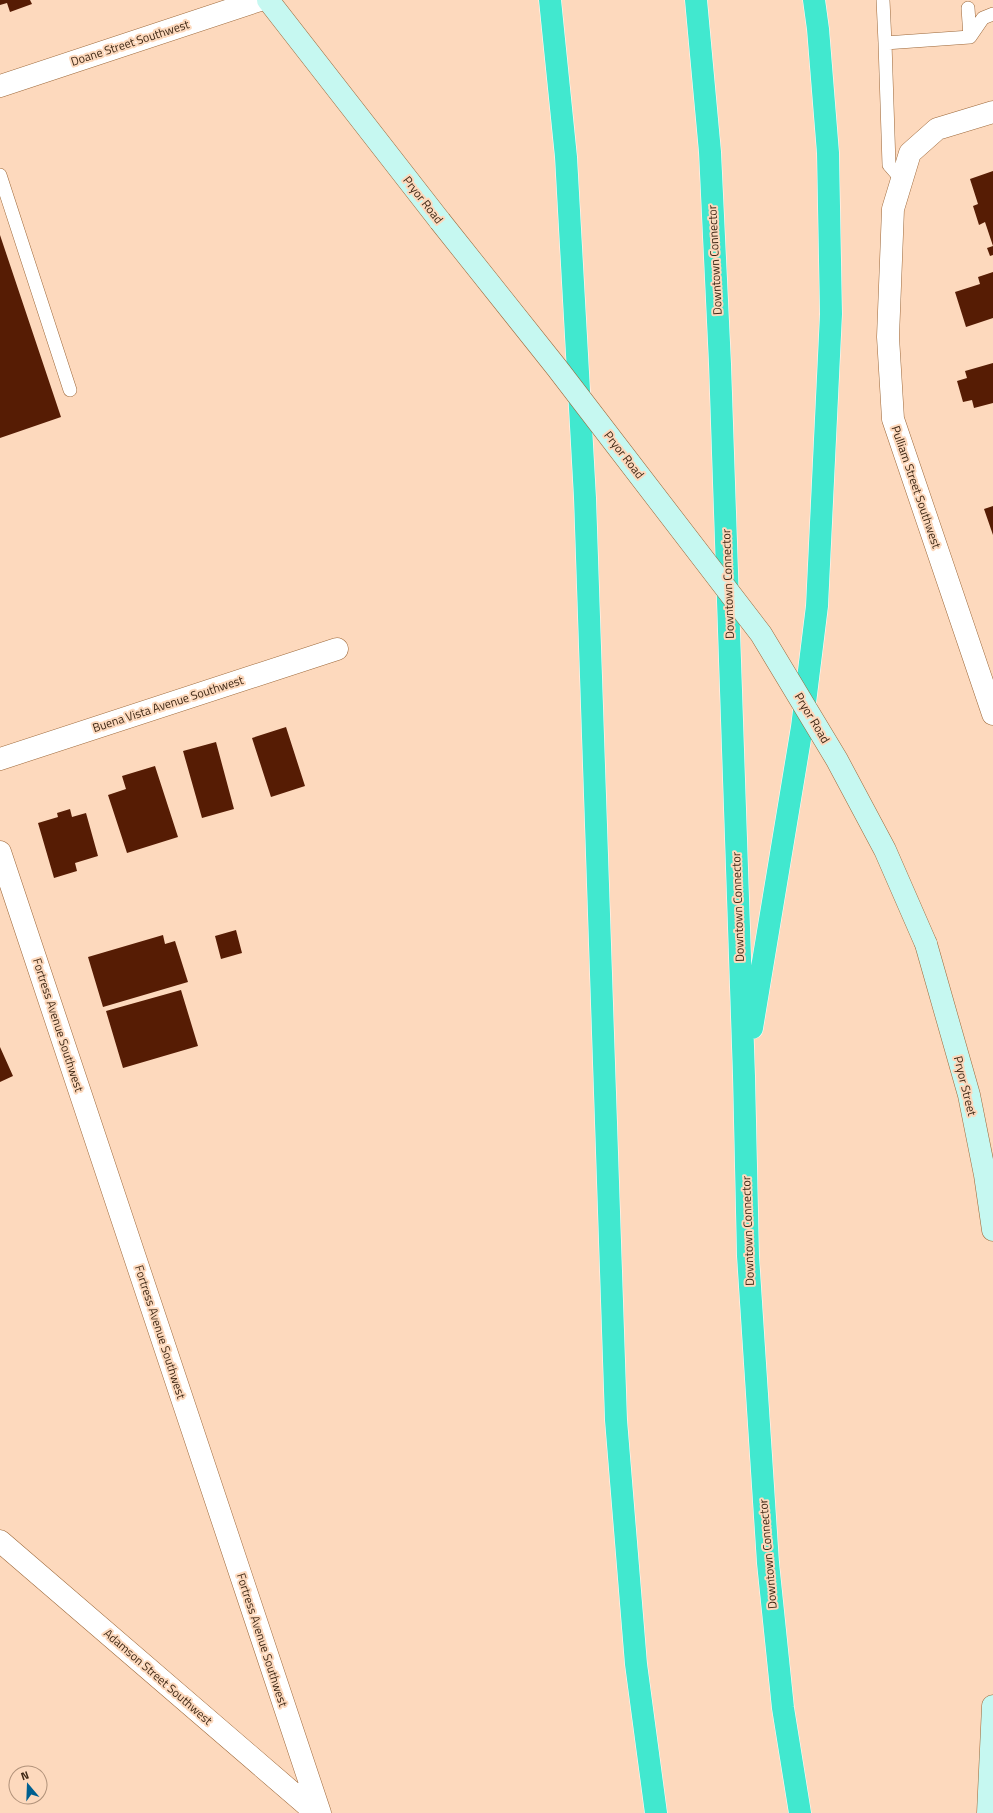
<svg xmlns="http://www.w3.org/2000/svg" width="993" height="1813" font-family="'Titillium Web',sans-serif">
<rect width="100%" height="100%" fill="#fdd9bd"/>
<path fill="#561c04" d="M 0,0 L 30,0 L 32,4 L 10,12 L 7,3 L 0,5 Z
M 993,171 L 993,255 L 990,256 L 987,248 L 993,246 L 985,222 L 979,225 L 973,206 L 978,204 L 970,179 Z
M 0,235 L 61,417 L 0,438 Z
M 993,272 L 993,318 L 966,327 L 955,292 L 980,284 L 978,277 Z
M 993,363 L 993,403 L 974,408 L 972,400 L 963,402 L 957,381 L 967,378 L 965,371 Z
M 993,506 L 993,535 L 984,509 Z
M 286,727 L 305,786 L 271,797 L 252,738 Z
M 216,742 L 234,809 L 202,818 L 183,751 Z
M 155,766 L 178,837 L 127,853 L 108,795 L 126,789 L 122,776 Z
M 70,809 L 72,817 L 86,813 L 98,856 L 75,863 L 77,871 L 54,878 L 38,823 L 58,817 L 57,813 Z
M 236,930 L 242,953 L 221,959 L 215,936 Z
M 163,935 L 165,944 L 175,941 L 188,982 L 103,1007 L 88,957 Z
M 181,990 L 198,1046 L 123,1068 L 106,1011 Z
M 0,1047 L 13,1076 L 0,1082 Z"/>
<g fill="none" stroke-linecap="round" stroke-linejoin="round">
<defs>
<path id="service" d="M 883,0 L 885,43
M 968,8 L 970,37
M 970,37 L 983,18 L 993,14
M 0,175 L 70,390
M 902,180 L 889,165 L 885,43 L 970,37"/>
<path id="minor" d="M 0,86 L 260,0
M 993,112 L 937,129 L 910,153 L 893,209 L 888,337 L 893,419 L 993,714
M 0,759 L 337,649
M 0,852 L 320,1813
M 0,1541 L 316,1813"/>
<path id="secondary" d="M 268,0 L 440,221
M 926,944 L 969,1095 L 985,1175 L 993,1230
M 988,1813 L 993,1706"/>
<path id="motorway" d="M 550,0 L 566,157 L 585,498 L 616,1420 L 636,1664 L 656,1813
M 696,0 L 710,152 L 720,364 L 744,1076 L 748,1256 L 768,1563 L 783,1708 L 800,1813
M 752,1028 L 802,727 L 817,606 L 831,314 L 828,153 L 818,29 L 814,0"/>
</defs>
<use href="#service" stroke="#9c6738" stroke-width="14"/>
<use href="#minor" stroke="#9c6738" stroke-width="23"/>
<use href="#secondary" stroke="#9c6738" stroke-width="23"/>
<use href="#motorway" stroke="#fff" stroke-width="23"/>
<use href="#service" stroke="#fff" stroke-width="13"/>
<use href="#minor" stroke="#fff" stroke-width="22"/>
<use href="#secondary" stroke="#c6f8f1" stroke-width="22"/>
<use href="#motorway" stroke="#41e8cf" stroke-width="22"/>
<defs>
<path id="secondary-bridge" d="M 440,221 L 557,368 L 761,634 L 837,760 L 885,850 L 926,944"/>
</defs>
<use href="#secondary-bridge" stroke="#9c6738" stroke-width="23" stroke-linecap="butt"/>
<use href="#secondary-bridge" stroke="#c6f8f1" stroke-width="22"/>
</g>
<g text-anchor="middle" stroke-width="4" stroke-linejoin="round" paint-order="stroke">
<g font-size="12" fill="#3f2815" stroke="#fdd9bd">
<text transform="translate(130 43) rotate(-18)" y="4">Doane Street Southwest</text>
<text transform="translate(423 200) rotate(52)" y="4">Pryor Road</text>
<text transform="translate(715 260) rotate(-93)" y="4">Downtown Connector</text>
<text transform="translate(624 455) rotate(52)" y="4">Pryor Road</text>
<text transform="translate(916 487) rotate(71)" y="4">Pulliam Street Southwest</text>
<text transform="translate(728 584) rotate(-92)" y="4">Downtown Connector</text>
<text transform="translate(168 704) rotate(-18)" y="4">Buena Vista Avenue Southwest</text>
<text transform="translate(812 718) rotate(59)" y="4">Pryor Road</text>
<text transform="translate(738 907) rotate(-92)" y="4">Downtown Connector</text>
<text transform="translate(58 1025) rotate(72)" y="4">Fortress Avenue Southwest</text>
<text transform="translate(965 1086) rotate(76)" y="4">Pryor Street</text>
<text transform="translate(748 1231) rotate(-92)" y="4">Downtown Connector</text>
<text transform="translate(160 1332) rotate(72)" y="4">Fortress Avenue Southwest</text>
<text transform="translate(768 1554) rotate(-95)" y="4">Downtown Connector</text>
<text transform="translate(262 1640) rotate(72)" y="4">Fortress Avenue Southwest</text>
<text transform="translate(158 1677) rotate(41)" y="4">Adamson Street Southwest</text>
</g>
</g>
<g transform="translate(28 1785) rotate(341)"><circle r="19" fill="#fdd9bd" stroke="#b1927a"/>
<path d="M0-3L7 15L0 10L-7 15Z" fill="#006090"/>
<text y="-6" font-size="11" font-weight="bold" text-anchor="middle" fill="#3f2815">N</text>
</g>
</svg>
